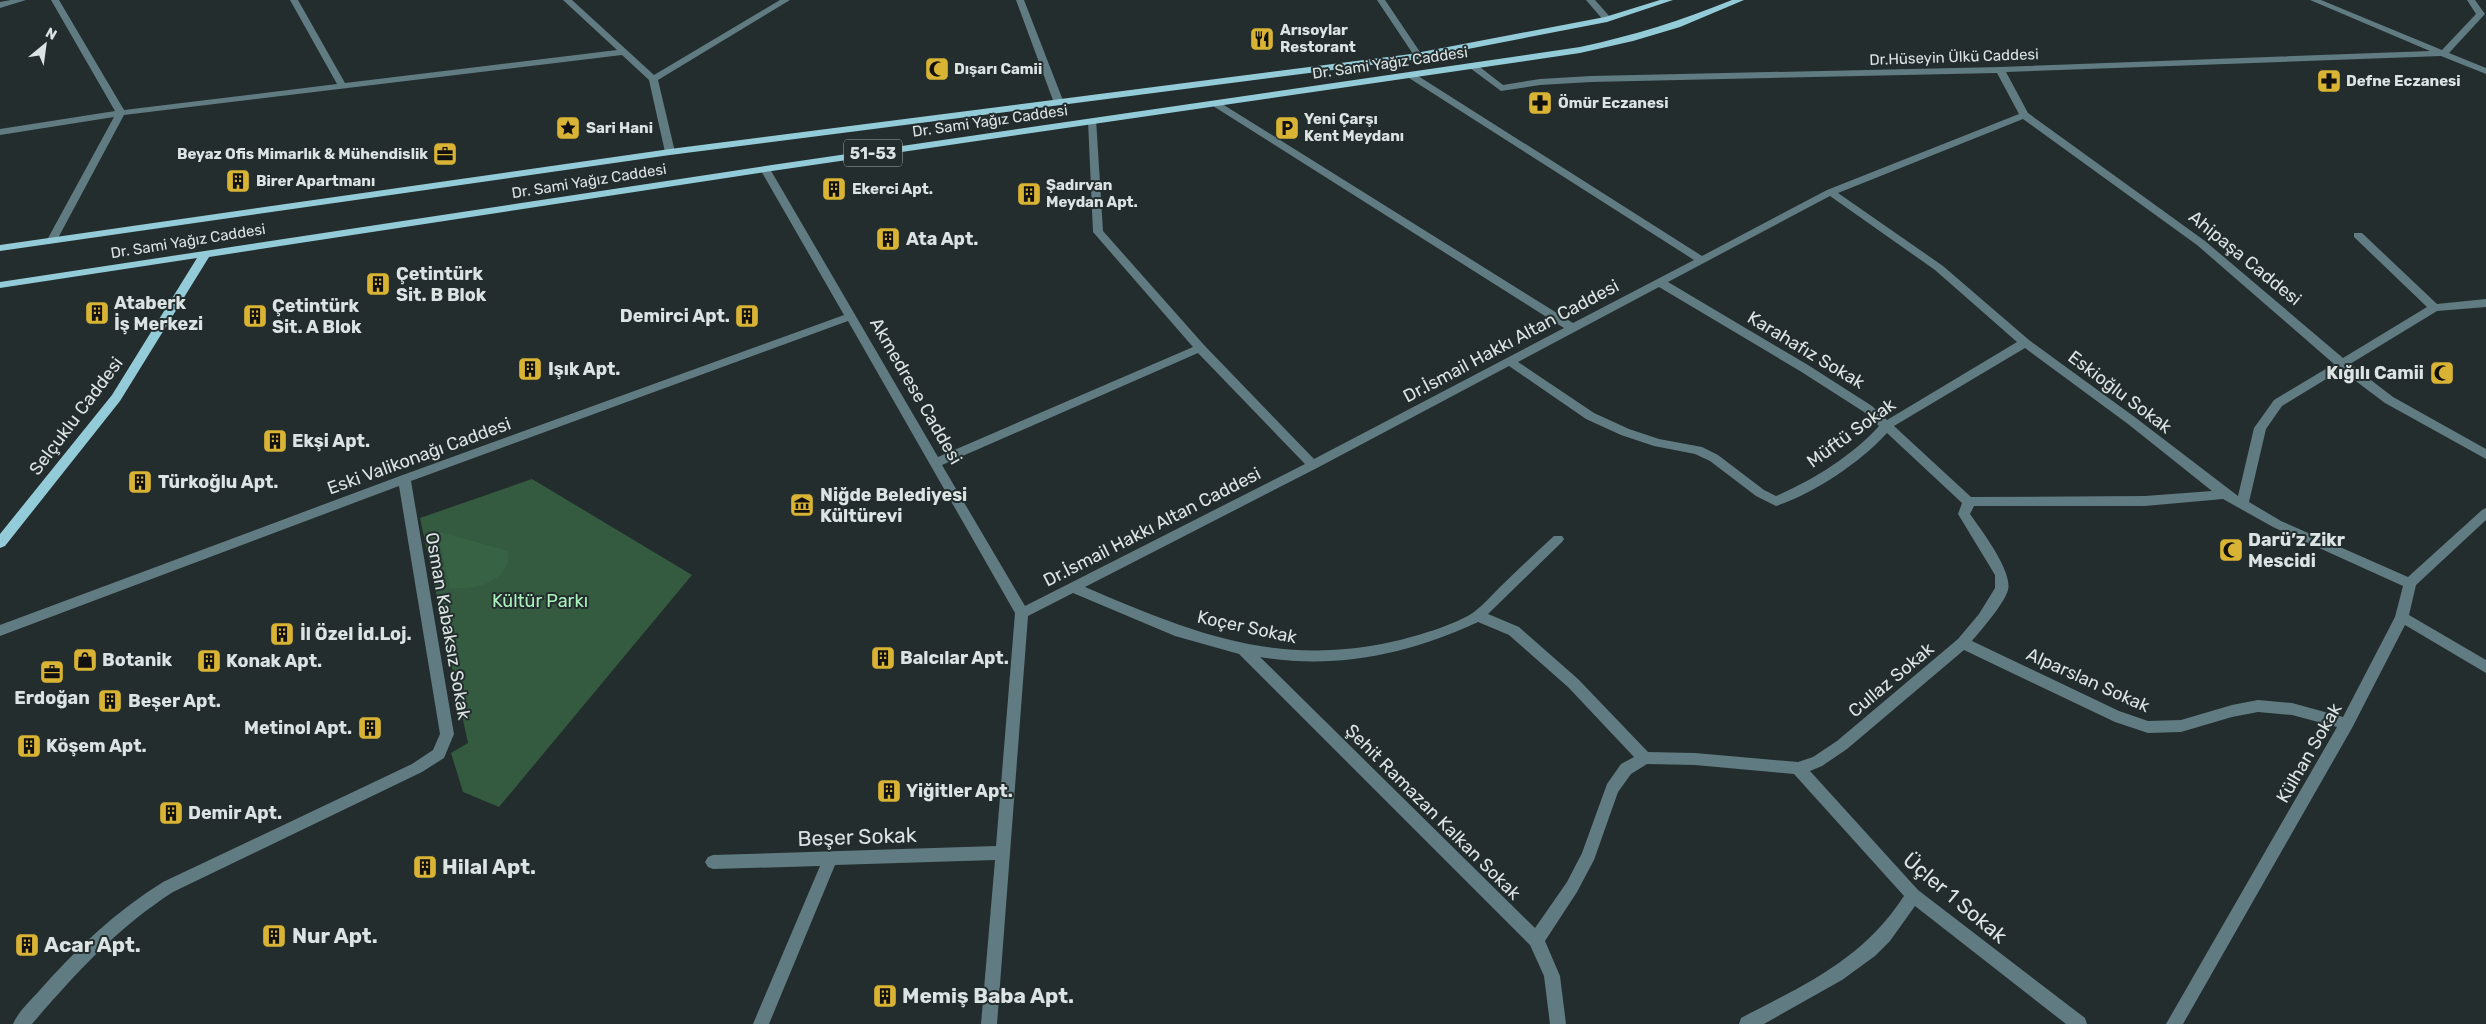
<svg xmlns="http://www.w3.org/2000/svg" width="2486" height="1024" font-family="Rubik,sans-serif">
<rect width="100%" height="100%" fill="#232d2d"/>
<path fill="#345b3f" d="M 532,479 L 692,575 L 499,807 L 463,792 L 451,753 L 468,743 L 420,518 Z"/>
<path fill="#376344" d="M 437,531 L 508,551 C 512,582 474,590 450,588 Z"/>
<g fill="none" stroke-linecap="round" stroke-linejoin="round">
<path fill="#607b81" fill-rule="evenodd" d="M 11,0 L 26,0 L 0,8 L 0,2 Z
M 51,0 L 59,0 L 124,110 L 337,84 L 290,0 L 298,0 L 345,83 L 617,50 L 563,0 L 572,0 L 654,75 L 780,0 L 790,0 L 658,80 L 675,152 L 673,154 L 667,154 L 665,152 L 649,80 L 622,55 L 124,115 L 57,240 L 52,243 L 47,240 L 114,117 L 0,135 L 0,129 L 115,111 Z
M 1016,0 L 1024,0 L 1064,103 L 1062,105 L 1056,105 L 1054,103 Z
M 1377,0 L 1385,0 L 1422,55 L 1421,57 L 1415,57 Z
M 1586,0 L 1595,0 L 1610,17 L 1610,21 L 1604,21 Z
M 2310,0 L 2321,0 L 2442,50 L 2476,14 L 2467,0 L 2475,0 L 2485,14 L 2449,53 L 2486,68 L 2486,74 L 2441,56 L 2006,72 L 2028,113 L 2205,241 L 2343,358 L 2427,307 L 2354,237 L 2354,233 L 2362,233 L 2437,304 L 2486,299 L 2486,307 L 2437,311 L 2350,364 L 2393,397 L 2486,449 L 2486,459 L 2385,403 L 2341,370 L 2282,406 L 2266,429 L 2249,502 L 2281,521 L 2408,577 L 2482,510 L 2486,508 L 2486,520 L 2416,585 L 2409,615 L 2486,660 L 2486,673 L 2405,625 L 2352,728 L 2183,1024 L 2166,1024 L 2337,727 L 2292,715 L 2258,712 L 2232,717 L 2181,732 L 2148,733 L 2115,722 L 1964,650 L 1847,749 L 1822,766 L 1810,771 L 1918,890 L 2085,1018 L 2087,1024 L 2066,1024 L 1915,906 L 1890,941 L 1875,956 L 1842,980 L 1764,1024 L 1739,1024 L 1741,1018 C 1806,984 1862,960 1904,896 L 1794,774 L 1695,765 L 1647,764 L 1631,774 L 1618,792 L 1594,860 L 1577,892 L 1545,941 L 1560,976 L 1566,1024 L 1550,1024 L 1544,976 L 1530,945 L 1239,654 L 1175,636 L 1073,593 L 1028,616 L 997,1024 L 981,1024 L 995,860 L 835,865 L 769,1024 L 753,1024 L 820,866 L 713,869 L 708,867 L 705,862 L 708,857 L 713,855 L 996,846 L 1015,613 L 848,321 L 411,481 L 454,734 L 444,758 L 422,772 L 173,892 C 117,928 75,974 32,1024 L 13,1024 C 18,1012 30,1001 39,991 C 76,949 115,912 163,882 L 412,764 L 433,750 L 440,734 L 399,486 L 0,636 L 0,625 L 400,476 L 844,315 L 760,169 L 762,167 L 768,167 L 770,169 L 938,457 L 1193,347 L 1093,232 L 1088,121 L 1090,119 L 1096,119 L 1103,231 L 1204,345 L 1314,459 L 1564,328 L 1213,106 L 1213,102 L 1219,102 L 1573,323 L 1694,260 L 1409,78 L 1409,74 L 1415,74 L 1702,256 L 1827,190 L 2019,114 L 1997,73 L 1591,82 L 1540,85 L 1501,91 L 1470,68 L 1470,64 L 1476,64 L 1503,85 L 1540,79 L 1591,76 L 2000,67 L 2430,51 ZM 2023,119 L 2197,245 L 2334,364 L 2274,400 L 2254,428 L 2238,496 L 2136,418 L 2029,340 L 1943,266 L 1838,193 ZM 1830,196 L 1935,270 L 2017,342 L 1887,420 L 1872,406 L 1808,365 L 1668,282 ZM 1659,287 L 1800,371 L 1864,412 L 1879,426 C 1852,456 1813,480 1776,496 L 1764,490 L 1718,455 L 1702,447 L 1659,439 L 1629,429 L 1594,413 L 1518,362 ZM 2025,348 L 2128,424 L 2212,491 L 2145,496 L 1971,497 L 1894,426 ZM 1198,353 L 1305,464 L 1025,606 L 942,465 ZM 1509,366 L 1586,419 L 1621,435 L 1654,446 L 1695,454 L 1710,461 L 1756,496 L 1776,506 C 1813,494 1861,462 1887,433 L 1962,503 L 1958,514 L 1995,575 L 1995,588 L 1979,614 L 1958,639 L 1837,741 L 1813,757 L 1798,762 L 1695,753 L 1648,752 L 1578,679 L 1519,627 L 1488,614 L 1562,542 L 1564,539 L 1562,536 L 1554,536 C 1535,553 1517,571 1499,588 C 1491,596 1483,605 1474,612 C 1457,624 1420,635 1400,640 C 1279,669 1193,633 1085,587 L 1317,468 ZM 2223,499 L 2273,527 L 2403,586 L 2395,617 L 2343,717 L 2292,703 L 2258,700 L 2232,705 L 2181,720 L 2148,721 L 2119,711 L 1972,641 C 1982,629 2004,604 2008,590 C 2013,571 1981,530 1970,514 L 1974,506 L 2145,506 ZM 1478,622 L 1509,635 L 1568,687 L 1634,757 L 1621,764 L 1607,784 L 1582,853 L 1567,882 L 1535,928 L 1260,657 C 1336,670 1409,654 1478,622 Z"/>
<path fill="#93cbd8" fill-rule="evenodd" d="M 1660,0 L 1673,0 L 1607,22 L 1411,60 L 670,155 L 0,251 L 0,245 L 670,149 L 1411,54 L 1605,17 Z
M 1732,0 L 1744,0 L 1680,27 L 1633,41 L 1580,53 L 765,172 L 209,257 L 120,401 L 5,546 L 0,548 L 0,534 L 112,395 L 197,258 L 0,288 L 0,282 L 765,166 L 1580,47 C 1635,35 1680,21 1732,0 Z"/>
</g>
<defs>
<symbol id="restaurant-square" viewBox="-11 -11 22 22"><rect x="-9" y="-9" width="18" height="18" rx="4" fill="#d9b334" stroke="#232d2d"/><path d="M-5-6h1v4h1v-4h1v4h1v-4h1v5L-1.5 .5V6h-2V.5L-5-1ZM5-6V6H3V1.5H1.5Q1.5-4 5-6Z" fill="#111"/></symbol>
<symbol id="mosque-square" viewBox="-11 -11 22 22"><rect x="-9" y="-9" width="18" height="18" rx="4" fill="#d9b334" stroke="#232d2d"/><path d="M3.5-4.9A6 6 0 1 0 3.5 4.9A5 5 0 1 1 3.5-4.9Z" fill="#111"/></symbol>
<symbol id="pharmacy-square" viewBox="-11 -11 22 22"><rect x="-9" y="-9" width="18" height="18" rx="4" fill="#d9b334" stroke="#232d2d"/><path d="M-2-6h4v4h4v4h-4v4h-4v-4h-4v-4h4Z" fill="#111"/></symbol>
<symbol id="sight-square" viewBox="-11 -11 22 22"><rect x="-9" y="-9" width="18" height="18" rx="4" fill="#d9b334" stroke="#232d2d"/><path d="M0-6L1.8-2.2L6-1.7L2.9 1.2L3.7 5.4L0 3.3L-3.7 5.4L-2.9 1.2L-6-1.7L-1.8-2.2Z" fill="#111"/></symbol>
<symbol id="parking-square" viewBox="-11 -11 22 22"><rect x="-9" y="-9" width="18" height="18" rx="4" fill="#d9b334" stroke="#232d2d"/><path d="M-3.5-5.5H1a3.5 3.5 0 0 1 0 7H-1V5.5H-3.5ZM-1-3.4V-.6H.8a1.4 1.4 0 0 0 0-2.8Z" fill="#111"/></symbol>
<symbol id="office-square" viewBox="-11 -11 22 22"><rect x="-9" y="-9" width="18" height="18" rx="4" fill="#d9b334" stroke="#232d2d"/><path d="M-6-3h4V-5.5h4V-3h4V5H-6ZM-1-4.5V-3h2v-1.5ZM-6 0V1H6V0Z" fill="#111"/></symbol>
<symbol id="building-square" viewBox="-11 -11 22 22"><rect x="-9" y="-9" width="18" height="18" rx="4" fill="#d9b334" stroke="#232d2d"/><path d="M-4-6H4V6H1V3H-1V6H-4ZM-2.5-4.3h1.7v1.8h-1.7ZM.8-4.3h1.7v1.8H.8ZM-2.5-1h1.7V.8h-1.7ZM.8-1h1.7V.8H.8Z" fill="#111"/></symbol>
<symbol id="museum-square" viewBox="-11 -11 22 22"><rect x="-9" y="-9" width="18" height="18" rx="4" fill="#d9b334" stroke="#232d2d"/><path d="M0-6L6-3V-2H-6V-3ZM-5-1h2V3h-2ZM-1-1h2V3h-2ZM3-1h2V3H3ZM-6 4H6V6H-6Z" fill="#111"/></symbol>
<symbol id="shop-square" viewBox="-11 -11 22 22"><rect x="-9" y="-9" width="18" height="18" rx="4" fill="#d9b334" stroke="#232d2d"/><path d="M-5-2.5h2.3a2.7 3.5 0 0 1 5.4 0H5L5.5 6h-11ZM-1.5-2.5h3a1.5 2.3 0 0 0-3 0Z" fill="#111"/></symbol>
</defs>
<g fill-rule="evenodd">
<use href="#restaurant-square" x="1248" y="25" width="28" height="28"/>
<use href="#mosque-square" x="923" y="55" width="28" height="28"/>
<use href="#pharmacy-square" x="2315" y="67" width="28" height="28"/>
<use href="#pharmacy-square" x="1526" y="89" width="28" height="28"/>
<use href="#sight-square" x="554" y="114" width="28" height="28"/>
<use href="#parking-square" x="1273" y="114" width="28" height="28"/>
<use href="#office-square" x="431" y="140" width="28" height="28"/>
<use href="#building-square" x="224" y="167" width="28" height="28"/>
<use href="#building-square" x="820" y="175" width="28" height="28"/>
<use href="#building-square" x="1015" y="180" width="28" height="28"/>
<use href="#building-square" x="874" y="225" width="28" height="28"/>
<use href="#building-square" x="364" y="270" width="28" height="28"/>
<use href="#building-square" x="83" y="299" width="28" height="28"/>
<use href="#building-square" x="241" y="302" width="28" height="28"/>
<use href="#building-square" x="733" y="302" width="28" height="28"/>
<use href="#building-square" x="516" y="355" width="28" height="28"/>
<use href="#mosque-square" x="2428" y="359" width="28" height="28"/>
<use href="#building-square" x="261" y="427" width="28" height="28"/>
<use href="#building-square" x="126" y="468" width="28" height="28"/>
<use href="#museum-square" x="788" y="491" width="28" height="28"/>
<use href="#mosque-square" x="2217" y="536" width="28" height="28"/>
<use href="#building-square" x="268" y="620" width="28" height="28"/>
<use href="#building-square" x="869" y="644" width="28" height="28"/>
<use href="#shop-square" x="71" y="646" width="28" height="28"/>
<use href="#building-square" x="195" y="647" width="28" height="28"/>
<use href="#office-square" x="38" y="658" width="28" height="28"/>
<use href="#building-square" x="96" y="687" width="28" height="28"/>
<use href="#building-square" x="356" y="714" width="28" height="28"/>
<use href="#building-square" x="15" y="732" width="28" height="28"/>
<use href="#building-square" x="875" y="777" width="28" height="28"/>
<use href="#building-square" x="157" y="799" width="28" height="28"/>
<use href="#building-square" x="411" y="853" width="28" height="28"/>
<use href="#building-square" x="260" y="922" width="28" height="28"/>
<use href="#building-square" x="13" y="931" width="28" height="28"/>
<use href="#building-square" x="871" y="982" width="28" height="28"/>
</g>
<g text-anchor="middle" stroke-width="4" stroke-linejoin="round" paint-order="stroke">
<g font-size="15" font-weight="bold" fill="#dce3e3" stroke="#232d2d" text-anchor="start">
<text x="1280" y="35">Arısoylar<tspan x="1280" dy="17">Restorant</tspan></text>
<text x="954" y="74">Dışarı Camii</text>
<text x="2346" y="86">Defne Eczanesi</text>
<text x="1558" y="108">Ömür Eczanesi</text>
<text x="1304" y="124">Yeni Çarşı<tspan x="1304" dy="17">Kent Meydanı</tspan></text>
<text x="586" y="133">Sari Hani</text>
<text x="428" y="159" text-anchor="end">Beyaz Ofis Mimarlık &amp; Mühendislik</text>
<text x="256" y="186">Birer Apartmanı</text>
<text x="1046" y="190">Şadırvan<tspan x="1046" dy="17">Meydan Apt.</tspan></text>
<text x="852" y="194">Ekerci Apt.</text>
</g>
<g font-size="15" fill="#dce3e3" stroke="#232d2d">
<text transform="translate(1954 57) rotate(-2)" y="5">Dr.Hüseyin Ülkü Caddesi</text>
<text transform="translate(1390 63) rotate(-8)" y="5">Dr. Sami Yağız Caddesi</text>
<text transform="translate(990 121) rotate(-8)" y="5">Dr. Sami Yağız Caddesi</text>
<text transform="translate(589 181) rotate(-9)" y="5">Dr. Sami Yağız Caddesi</text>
<text transform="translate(188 241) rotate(-9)" y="5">Dr. Sami Yağız Caddesi</text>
</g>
<rect fill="#232d2d" stroke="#a4acac" stroke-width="1" x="844" y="139.5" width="58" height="27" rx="4"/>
<g font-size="16" font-weight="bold" fill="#dce3e3">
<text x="873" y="159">51-53</text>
</g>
<g font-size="18" font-weight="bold" fill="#dce3e3" stroke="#232d2d" text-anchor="start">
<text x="906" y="245">Ata Apt.</text>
<text x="396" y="280">Çetintürk<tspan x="396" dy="21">Sit. B Blok</tspan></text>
<text x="114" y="309">Ataberk<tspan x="114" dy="21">İş Merkezi</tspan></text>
<text x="272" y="312">Çetintürk<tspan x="272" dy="21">Sit. A Blok</tspan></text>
<text x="730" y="322" text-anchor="end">Demirci Apt.</text>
<text x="548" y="375">Işık Apt.</text>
<text x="2424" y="379" text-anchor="end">Kığılı Camii</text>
<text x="292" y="447">Ekşi Apt.</text>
<text x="158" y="488">Türkoğlu Apt.</text>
<text x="820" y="501">Niğde Belediyesi<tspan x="820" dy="21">Kültürevi</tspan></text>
<text x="2248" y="546">Darü’z Zikr<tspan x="2248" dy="21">Mescidi</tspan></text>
<text x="300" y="640">İl Özel İd.Loj.</text>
<text x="900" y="664">Balcılar Apt.</text>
<text x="102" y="666">Botanik</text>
<text x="226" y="667">Konak Apt.</text>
<text x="52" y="704" text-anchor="middle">Erdoğan</text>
<text x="128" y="707">Beşer Apt.</text>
<text x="352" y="734" text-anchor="end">Metinol Apt.</text>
<text x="46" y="752">Köşem Apt.</text>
<text x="906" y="797">Yiğitler Apt.</text>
<text x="188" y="819">Demir Apt.</text>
</g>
<g font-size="18" fill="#dce3e3" stroke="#232d2d">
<text transform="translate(2245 258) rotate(39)" y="6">Ahipaşa Caddesi</text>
<text transform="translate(1511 341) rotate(-28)" y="6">Dr.İsmail Hakkı Altan Caddesi</text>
<text transform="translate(1806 350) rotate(31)" y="6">Karahafız Sokak</text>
<text transform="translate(916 391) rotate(60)" y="6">Akmedrese Caddesi</text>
<text transform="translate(2120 392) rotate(37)" y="6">Eskioğlu Sokak</text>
<text transform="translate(76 416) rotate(-53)" y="6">Selçuklu Caddesi</text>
<text transform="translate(1851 433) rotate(-36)" y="6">Müftü Sokak</text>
<text transform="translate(419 456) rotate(-20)" y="6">Eski Valikonağı Caddesi</text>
<text transform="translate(1152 527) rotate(-27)" y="6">Dr.İsmail Hakkı Altan Caddesi</text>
<text transform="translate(448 626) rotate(80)" y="6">Osman Kabaksız Sokak</text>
<text transform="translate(1247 627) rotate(12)" y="6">Koçer Sokak</text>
<text transform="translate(1891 680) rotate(-40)" y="6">Cullaz Sokak</text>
<text transform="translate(2088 680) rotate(24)" y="6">Alparslan Sokak</text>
<text transform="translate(2309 753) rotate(-60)" y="6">Külhan Sokak</text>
<text transform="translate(1433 812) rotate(45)" y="6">Şehit Ramazan Kalkan Sokak</text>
</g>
<g font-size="18" fill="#abf2bd" stroke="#232d2d">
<text x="540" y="607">Kültür Parkı</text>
</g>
<g font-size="21" fill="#dce3e3" stroke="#232d2d">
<text transform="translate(857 837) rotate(-2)" y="7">Beşer Sokak</text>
<text transform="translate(1955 898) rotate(40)" y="7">Üçler 1 Sokak</text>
</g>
<g font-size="21" font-weight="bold" fill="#dce3e3" stroke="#232d2d" text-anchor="start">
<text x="442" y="874">Hilal Apt.</text>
<text x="292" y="943">Nur Apt.</text>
<text x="44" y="952">Acar Apt.</text>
<text x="902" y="1003">Memiş Baba Apt.</text>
</g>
</g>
<g transform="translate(45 45) rotate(29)" stroke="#232d2d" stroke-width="4" paint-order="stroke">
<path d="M0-4L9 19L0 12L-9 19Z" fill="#dce3e3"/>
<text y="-8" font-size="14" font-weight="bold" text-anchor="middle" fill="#dce3e3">N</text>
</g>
</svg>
